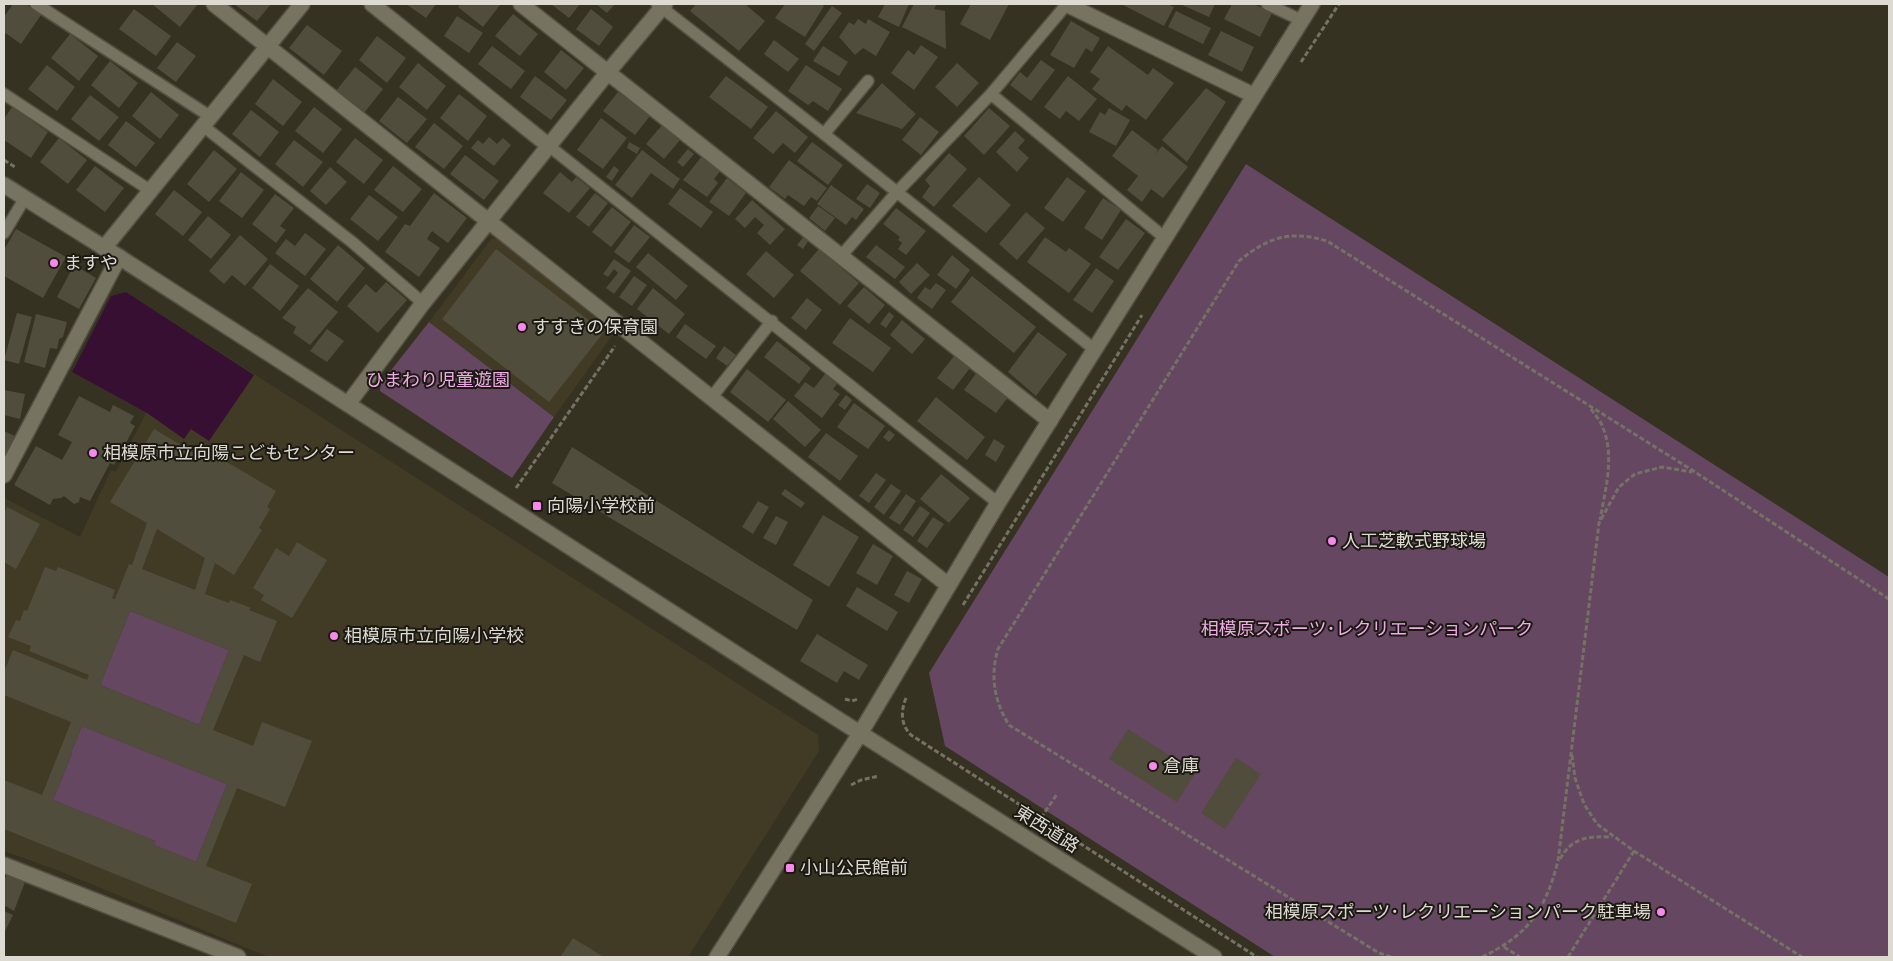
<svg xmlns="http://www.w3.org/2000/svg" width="1893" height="961" font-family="'Work Sans','Noto Sans JP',sans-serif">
<rect width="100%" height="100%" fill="#353222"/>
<path fill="#413b26" d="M 491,239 L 500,239 L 614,333 L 554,417 L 429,322 Z
M 126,292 L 818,735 L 819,751 L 688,957 L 604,957 L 573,938 L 560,957 L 269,957 L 57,870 L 4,851 L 4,498 L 80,537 L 111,470 L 116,472 L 146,413 L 72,372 L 111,296 Z"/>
<path fill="#654761" d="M 1246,164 L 1889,577 L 1889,957 L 1275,957 L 945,746 L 929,673 Z
M 429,322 L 554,417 L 512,478 L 380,391 L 381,383 Z
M 130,611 L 229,650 L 199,725 L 100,685 Z
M 82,726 L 227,784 L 196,862 L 154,845 L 155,841 L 53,800 L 72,754 L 71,753 Z"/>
<path fill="#360f33" d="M 126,292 L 254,375 L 209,441 L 191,429 L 184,439 L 147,413 L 72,372 L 111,296 Z"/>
<path fill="#514d3c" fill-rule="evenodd" d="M 13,4 L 26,4 L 41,15 L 21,44 L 4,32 L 4,17 Z
M 152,4 L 198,4 L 180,27 Z
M 234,4 L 271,4 L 257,21 Z
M 406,4 L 436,4 L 426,18 Z
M 461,4 L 497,4 L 500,5 L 483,27 L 458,7 Z
M 551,4 L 580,4 L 569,18 Z
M 596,4 L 615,4 L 607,13 Z
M 696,4 L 745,4 L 765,21 L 739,51 L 690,11 Z
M 785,4 L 821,4 L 824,6 L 805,37 L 775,18 Z
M 885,4 L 909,4 L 899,27 L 878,17 Z
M 914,4 L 937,4 L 934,9 L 945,11 L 946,49 L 902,27 Z
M 971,4 L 1009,4 L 990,40 L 960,24 Z
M 1121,4 L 1167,4 L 1174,7 L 1164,26 Z
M 1180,4 L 1215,4 L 1209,17 Z
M 1232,4 L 1254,4 L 1272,13 L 1260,37 L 1224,19 Z
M 832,6 L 842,13 L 814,51 L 805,44 Z
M 134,9 L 171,36 L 156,56 L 119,29 Z
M 591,9 L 613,27 L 599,46 L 576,29 Z
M 1176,11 L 1211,28 L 1203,44 L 1168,27 Z
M 513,14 L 538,34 L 520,56 L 495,36 Z
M 457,16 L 483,33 L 469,53 L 444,36 Z
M 858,19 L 866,24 L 868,19 L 890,32 L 876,56 L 863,48 L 855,55 L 839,37 L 849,22 L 854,25 Z
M 1071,21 L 1100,38 L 1092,52 L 1086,48 L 1074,68 L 1050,55 Z
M 307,25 L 342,51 L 324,75 L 289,48 Z
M 1221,31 L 1254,47 L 1242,72 L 1208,55 Z
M 70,34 L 98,56 L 79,81 L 51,58 Z
M 377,36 L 406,58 L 387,83 L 359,60 Z
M 774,40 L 799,59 L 788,72 L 764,54 Z
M 177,42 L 196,56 L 176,82 L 157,68 Z
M 921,45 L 938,57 L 914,90 L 891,73 L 908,50 L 914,55 Z
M 492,46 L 525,71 L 511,89 L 478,64 Z
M 823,46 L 848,62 L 839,76 L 813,61 Z
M 1108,46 L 1148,75 L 1153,68 L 1174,83 L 1146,120 L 1126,105 L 1122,111 L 1092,89 L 1100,79 L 1090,72 Z
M 561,50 L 584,68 L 566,90 L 544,72 Z
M 1041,60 L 1055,70 L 1031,101 L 1010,85 L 1020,72 L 1027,78 Z
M 110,61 L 138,83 L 119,108 L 91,85 Z
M 418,63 L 446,86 L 427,110 L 399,87 Z
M 957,63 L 979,83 L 957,107 L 935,87 Z
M 47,65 L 75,87 L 57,111 L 28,89 Z
M 806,65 L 842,89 L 828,111 L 813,101 L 808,105 L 788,91 Z
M 355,67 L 383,89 L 364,113 L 336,91 Z
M 535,76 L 567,100 L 551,120 L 520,97 Z
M 726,76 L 768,107 L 751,129 L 709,97 Z
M 1068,76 L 1097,99 L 1079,121 L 1066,111 L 1060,119 L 1044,107 Z
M 273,79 L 302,102 L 283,126 L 255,104 Z
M 882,83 L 916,114 L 902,129 L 856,113 Z
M 1206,88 L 1226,102 L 1187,162 L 1162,140 Z
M 151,92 L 179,115 L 160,139 L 132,116 Z
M 618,92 L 650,116 L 635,135 L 603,111 Z
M 459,94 L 487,116 L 468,141 L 440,118 Z
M 90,95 L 119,117 L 99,141 L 71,119 Z
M 398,97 L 427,119 L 407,143 L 379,121 Z
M 12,107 L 48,132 L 31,158 L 4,140 L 4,119 Z
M 314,107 L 342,129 L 323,153 L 295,131 Z
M 989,108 L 1010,126 L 984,155 L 964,136 Z
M 1109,108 L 1130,120 L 1116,146 L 1089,132 L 1100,112 L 1105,115 Z
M 251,110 L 279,132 L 260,157 L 232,134 Z
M 776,111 L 808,137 L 795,153 L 783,143 L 773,154 L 753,138 Z
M 920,117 L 939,132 L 921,155 L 902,140 Z
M 601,118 L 627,138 L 603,169 L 577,150 Z
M 126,121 L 155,143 L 136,167 L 108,145 Z
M 434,123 L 463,146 L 444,169 L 415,147 Z
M 662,125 L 680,140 L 664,159 L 646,144 Z
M 1132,130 L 1158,150 L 1154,156 L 1162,146 L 1188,167 L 1163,198 L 1151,189 L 1142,202 L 1127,190 L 1138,176 L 1112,156 Z
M 1015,131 L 1025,140 L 1018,148 L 1029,158 L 1017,172 L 996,152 Z
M 489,137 L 497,144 L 503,138 L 511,145 L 494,166 L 471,148 L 478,140 L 483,144 Z
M 59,138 L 87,160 L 68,184 L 40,162 Z
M 355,138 L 383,160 L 364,184 L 336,162 Z
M 294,140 L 323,162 L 303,187 L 275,164 Z
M 629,142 L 640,148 L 637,154 L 627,148 Z
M 812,142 L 843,165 L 828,185 L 797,161 Z
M 688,149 L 694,154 L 683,167 L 677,162 Z
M 214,150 L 237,169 L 209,202 L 187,184 Z
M 642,150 L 680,179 L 673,189 L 651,173 L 632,198 L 615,185 Z
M 949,153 L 967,169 L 934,207 L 922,197 L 930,186 L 925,180 Z
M 465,155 L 499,181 L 484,200 L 450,174 Z
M 702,156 L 721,170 L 714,179 L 718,183 L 707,197 L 683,180 Z
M 789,160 L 827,188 L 817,201 L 811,197 L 804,206 L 788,195 L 785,199 L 769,187 Z
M 95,166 L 124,188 L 105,212 L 76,190 Z
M 393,166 L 422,189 L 403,212 L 374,190 Z
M 614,166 L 619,170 L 612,181 L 606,177 Z
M 330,167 L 347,182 L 326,205 L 310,191 Z
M 241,172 L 264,190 L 242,218 L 219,201 Z
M 560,172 L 572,182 L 576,177 L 590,188 L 569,213 L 543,193 Z
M 979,177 L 1011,205 L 986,233 L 952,206 Z
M 1067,177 L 1086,191 L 1063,222 L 1044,208 Z
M 727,178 L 746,193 L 729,216 L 709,202 Z
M 867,184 L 880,193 L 870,208 L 856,199 Z
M 831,185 L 864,209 L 856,220 L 852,217 L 846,225 L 817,204 Z
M 680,188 L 713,212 L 701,228 L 668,204 Z
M 174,190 L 202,212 L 183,236 L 155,214 Z
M 434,193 L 467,218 L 448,243 L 432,231 L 427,239 L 440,248 L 419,277 L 385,252 L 405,224 L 410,226 Z
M 595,193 L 608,203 L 589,227 L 576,217 Z
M 275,194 L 294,208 L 280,226 L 286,230 L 276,243 L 252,224 Z
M 369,195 L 398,217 L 378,241 L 350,219 Z
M 1103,198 L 1121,210 L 1102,240 L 1084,228 Z
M 752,200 L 785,229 L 770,245 L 757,233 L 764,225 L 755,217 L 745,228 L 735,219 Z
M 818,206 L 835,218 L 825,231 L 809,218 Z
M 612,207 L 631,222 L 611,247 L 592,232 Z
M 896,208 L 926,231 L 906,255 L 898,249 L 902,243 L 898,240 L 900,237 L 883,224 Z
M 1026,212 L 1045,228 L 1017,260 L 999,244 Z
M 208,216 L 231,235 L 211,259 L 188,240 Z
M 1126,219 L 1145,233 L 1118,270 L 1099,257 Z
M 634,225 L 650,237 L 629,263 L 614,252 Z
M 16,229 L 66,257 L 43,298 L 4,276 L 4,250 Z
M 305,233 L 326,249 L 305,276 L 275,253 L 286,239 L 295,246 Z
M 240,235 L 268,259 L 245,286 L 232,275 L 224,284 L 209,271 Z
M 804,236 L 809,240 L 803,249 L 797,245 Z
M 1045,237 L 1066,252 L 1069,248 L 1091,264 L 1069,293 L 1027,262 Z
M 338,245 L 365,268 L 337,302 L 310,279 Z
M 876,245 L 905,267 L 895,279 L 866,257 Z
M 496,249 L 604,332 L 549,402 L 442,319 Z
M 819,249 L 859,283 L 840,305 L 800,271 Z
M 766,251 L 794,275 L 774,298 L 746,274 Z
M 648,253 L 688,286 L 676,300 L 636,267 Z
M 952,255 L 970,270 L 956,289 L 937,275 Z
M 614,259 L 631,271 L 614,294 L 606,288 L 618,273 L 614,269 L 608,277 L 603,274 Z
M 917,263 L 930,275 L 911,294 L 899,282 Z
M 270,264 L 299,286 L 280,311 L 252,288 Z
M 74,265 L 96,278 L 79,309 L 57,297 Z
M 1096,268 L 1114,281 L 1092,313 L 1073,300 Z
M 634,276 L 647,285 L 632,306 L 619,297 Z
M 972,276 L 1036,327 L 1014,353 L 951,302 Z
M 386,282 L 407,300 L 378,333 L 347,306 L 366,284 L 376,293 Z
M 936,283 L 946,290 L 932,309 L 917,298 L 925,287 L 930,290 Z
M 864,287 L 885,305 L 869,324 L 847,306 Z
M 308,288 L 338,312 L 310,345 L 293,333 L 296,327 L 282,318 Z
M 653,288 L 685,314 L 669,334 L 637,309 Z
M 807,298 L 822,310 L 806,330 L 791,318 Z
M 889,312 L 894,316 L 886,328 L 880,324 Z
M 17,313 L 32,317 L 19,364 L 4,360 Z
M 36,314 L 67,322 L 63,337 L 59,339 L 57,349 L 50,348 L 45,368 L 24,362 Z
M 850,318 L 891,348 L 873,372 L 832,343 Z
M 902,320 L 925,339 L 912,354 L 890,335 Z
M 685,324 L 716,346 L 706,359 L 676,337 Z
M 327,329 L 344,341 L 327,362 L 310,351 Z
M 1038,332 L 1067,354 L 1036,396 L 1008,372 Z
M 777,341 L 811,368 L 799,384 L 764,357 Z
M 724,346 L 736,355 L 727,366 L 716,358 Z
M 954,356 L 970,368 L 953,390 L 937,378 Z
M 747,369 L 786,400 L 768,422 L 730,392 Z
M 977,372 L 1009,396 L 996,413 L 964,390 Z
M 825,374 L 838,383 L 833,389 L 840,394 L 822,418 L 794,396 L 805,382 L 814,388 Z
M 4,390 L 25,394 L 20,419 L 4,415 Z
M 846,395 L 852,400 L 845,410 L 838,405 Z
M 79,396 L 110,412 L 113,405 L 134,416 L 130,423 L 135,426 L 114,465 L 110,463 L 90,501 L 80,497 L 79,502 L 74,504 L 64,496 L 61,498 L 53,499 L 50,505 L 14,485 L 36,446 L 62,460 L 72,442 L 58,435 Z
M 936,397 L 985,437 L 967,460 L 917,421 Z
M 788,401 L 821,430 L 805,447 L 773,419 Z
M 854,403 L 885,426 L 868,449 L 837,427 Z
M 154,429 L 194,453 L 201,442 L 223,455 L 220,458 L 276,491 L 267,507 L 270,509 L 259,528 L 262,530 L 234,575 L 215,563 L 205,594 L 229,603 L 230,600 L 251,608 L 249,610 L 277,621 L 260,662 L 244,655 L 213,730 L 253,746 L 262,722 L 312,741 L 285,807 L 237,788 L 206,866 L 252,884 L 236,923 L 4,829 L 4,780 L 42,795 L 71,722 L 4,695 L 4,672 L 13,650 L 87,680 L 89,675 L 29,651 L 31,646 L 8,637 L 16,620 L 20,621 L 24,610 L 27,611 L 45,567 L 56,571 L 58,567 L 115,590 L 112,598 L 115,599 L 129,564 L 132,565 L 147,523 L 110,502 ZM 157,529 L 205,558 L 195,590 L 142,569 ZM 130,611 L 229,650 L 199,725 L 100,685 ZM 82,726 L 227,784 L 196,862 L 154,845 L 156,841 L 53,800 L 72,754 L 71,753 Z
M 889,430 L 895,435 L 889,442 L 883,437 Z
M 4,431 L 17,437 L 7,460 L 4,459 Z
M 826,433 L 858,456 L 840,481 L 808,457 Z
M 994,439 L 1005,446 L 996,462 L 985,455 Z
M 572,447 L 813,600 L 797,630 L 552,483 Z
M 876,473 L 886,480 L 869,503 L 859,496 Z
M 941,474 L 970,498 L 949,523 L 920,499 Z
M 891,484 L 901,491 L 884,515 L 874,507 Z
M 785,489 L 805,503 L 801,508 L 781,494 Z
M 906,494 L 916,501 L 900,525 L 889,518 Z
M 758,501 L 769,507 L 753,534 L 742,527 Z
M 920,506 L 930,513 L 913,537 L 903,530 Z
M 7,507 L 40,524 L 16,569 L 4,562 L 4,514 Z
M 823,515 L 859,537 L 829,587 L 793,565 Z
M 776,516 L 788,522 L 776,545 L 763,538 Z
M 933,517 L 944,524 L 927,548 L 917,541 Z
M 297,542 L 327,560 L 292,618 L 261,600 L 264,595 L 253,588 L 276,548 L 289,556 Z
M 873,544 L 893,556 L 877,585 L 856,573 Z
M 907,571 L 922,579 L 909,603 L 894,595 Z
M 857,587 L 898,612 L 887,631 L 846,606 Z
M 817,634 L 868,665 L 859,680 L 844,671 L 837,683 L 800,661 Z
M 1128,729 L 1196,772 L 1177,802 L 1109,759 Z
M 1236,758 L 1261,774 L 1225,829 L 1201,813 Z
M 8,872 L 25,882 L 14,911 L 4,905 L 4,881 Z
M 4,911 L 13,915 L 4,933 Z
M 573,938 L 604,957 L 560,957 Z"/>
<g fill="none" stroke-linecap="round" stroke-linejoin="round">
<defs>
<path id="lane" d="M 36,4 L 211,117
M 657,4 L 824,134 L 1094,349
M 1267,4 L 1301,20
M 4,94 L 151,191
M 991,94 L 1165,238
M 203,126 L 352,242 L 423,303
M 824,134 L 868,81
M 549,146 L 998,503
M 4,233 L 25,198
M 841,256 L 897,192 L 991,94 L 1067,4
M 711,398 L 772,321"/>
<path id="street" d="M 214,4 L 948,585
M 372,4 L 549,146
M 521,4 L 1050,421
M 1066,4 L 1253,95
M 104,248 L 302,4
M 348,404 L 423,303 L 608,72 L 665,4
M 4,475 L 119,257
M 4,865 L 238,957"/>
<path id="secondary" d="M 4,185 L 119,257 L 836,718 L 1214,957
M 717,957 L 861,732 L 998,503 L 1312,4"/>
</defs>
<use href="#lane" stroke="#534f42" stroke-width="14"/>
<use href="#street" stroke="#534f42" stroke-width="18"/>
<use href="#secondary" stroke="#534f42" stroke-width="18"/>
<path stroke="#757265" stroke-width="3" stroke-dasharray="5 2.5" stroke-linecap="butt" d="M 1301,62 L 1339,4
M 4,160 L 15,167
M 1591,409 C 1595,415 1601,421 1603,428 C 1615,457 1605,491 1600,520
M 516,488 L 615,346
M 963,605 L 1142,315
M 906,698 C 901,710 900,724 911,735 L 1257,957
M 845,699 L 852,701 L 858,699
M 1572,755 L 1575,778 L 1584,804 L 1597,824 L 1634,851 L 1802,957
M 851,785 L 861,780 L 879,776
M 1041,818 L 1057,794
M 1560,859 C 1572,837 1589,836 1612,837
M 1504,947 L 1520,957
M 1391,957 L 1379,953 L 1009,725 C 994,701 990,676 998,649 L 1239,261 C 1268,237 1291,230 1327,241 L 1695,472 L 1889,599
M 1482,957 C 1528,935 1545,911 1558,861 L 1599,523 L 1619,487 L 1635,474 L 1662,467 L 1692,472
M 1568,957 L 1634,851"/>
<use href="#lane" stroke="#777361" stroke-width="11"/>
<use href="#street" stroke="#777361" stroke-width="15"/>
<use href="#secondary" stroke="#777361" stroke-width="15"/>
</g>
<g fill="#f788ec" stroke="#1b1912" stroke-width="2">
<circle cx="54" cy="263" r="5"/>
<circle cx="522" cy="327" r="5"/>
<circle cx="93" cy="453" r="5"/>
<rect x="532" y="501" width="10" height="10" rx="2.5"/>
<circle cx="1332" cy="541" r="5"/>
<circle cx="334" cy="636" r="5"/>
<circle cx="1153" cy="766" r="5"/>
<rect x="785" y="863" width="10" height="10" rx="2.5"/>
<circle cx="1661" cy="912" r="5"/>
</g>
<g text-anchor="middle" stroke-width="4" stroke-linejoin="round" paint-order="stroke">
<g font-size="18" fill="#dddbd1" stroke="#1b1912" text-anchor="start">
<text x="64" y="269">ますや</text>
<text x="532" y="333">すすきの保育園</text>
<text x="103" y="459">相模原市立向陽こどもセンター</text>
<text x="547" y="512">向陽小学校前</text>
<text x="1342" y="547">人工芝軟式野球場</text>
<text x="344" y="642">相模原市立向陽小学校</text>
<text x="1163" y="772">倉庫</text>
<text x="800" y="874">小山公民館前</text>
<text x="1651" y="918" text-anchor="end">相模原スポーツ･レクリエーションパーク駐車場</text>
</g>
<g font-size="18" fill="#efabe6" stroke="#1b1912">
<text x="438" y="386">ひまわり児童遊園</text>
<text x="1367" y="635">相模原スポーツ･レクリエーションパーク</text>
</g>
<g font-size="18" fill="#dddbd1" stroke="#1b1912">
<text transform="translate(1047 829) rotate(32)" y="6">東西道路</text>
</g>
</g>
<rect width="1893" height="961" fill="none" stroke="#dddbd1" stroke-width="10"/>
</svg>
